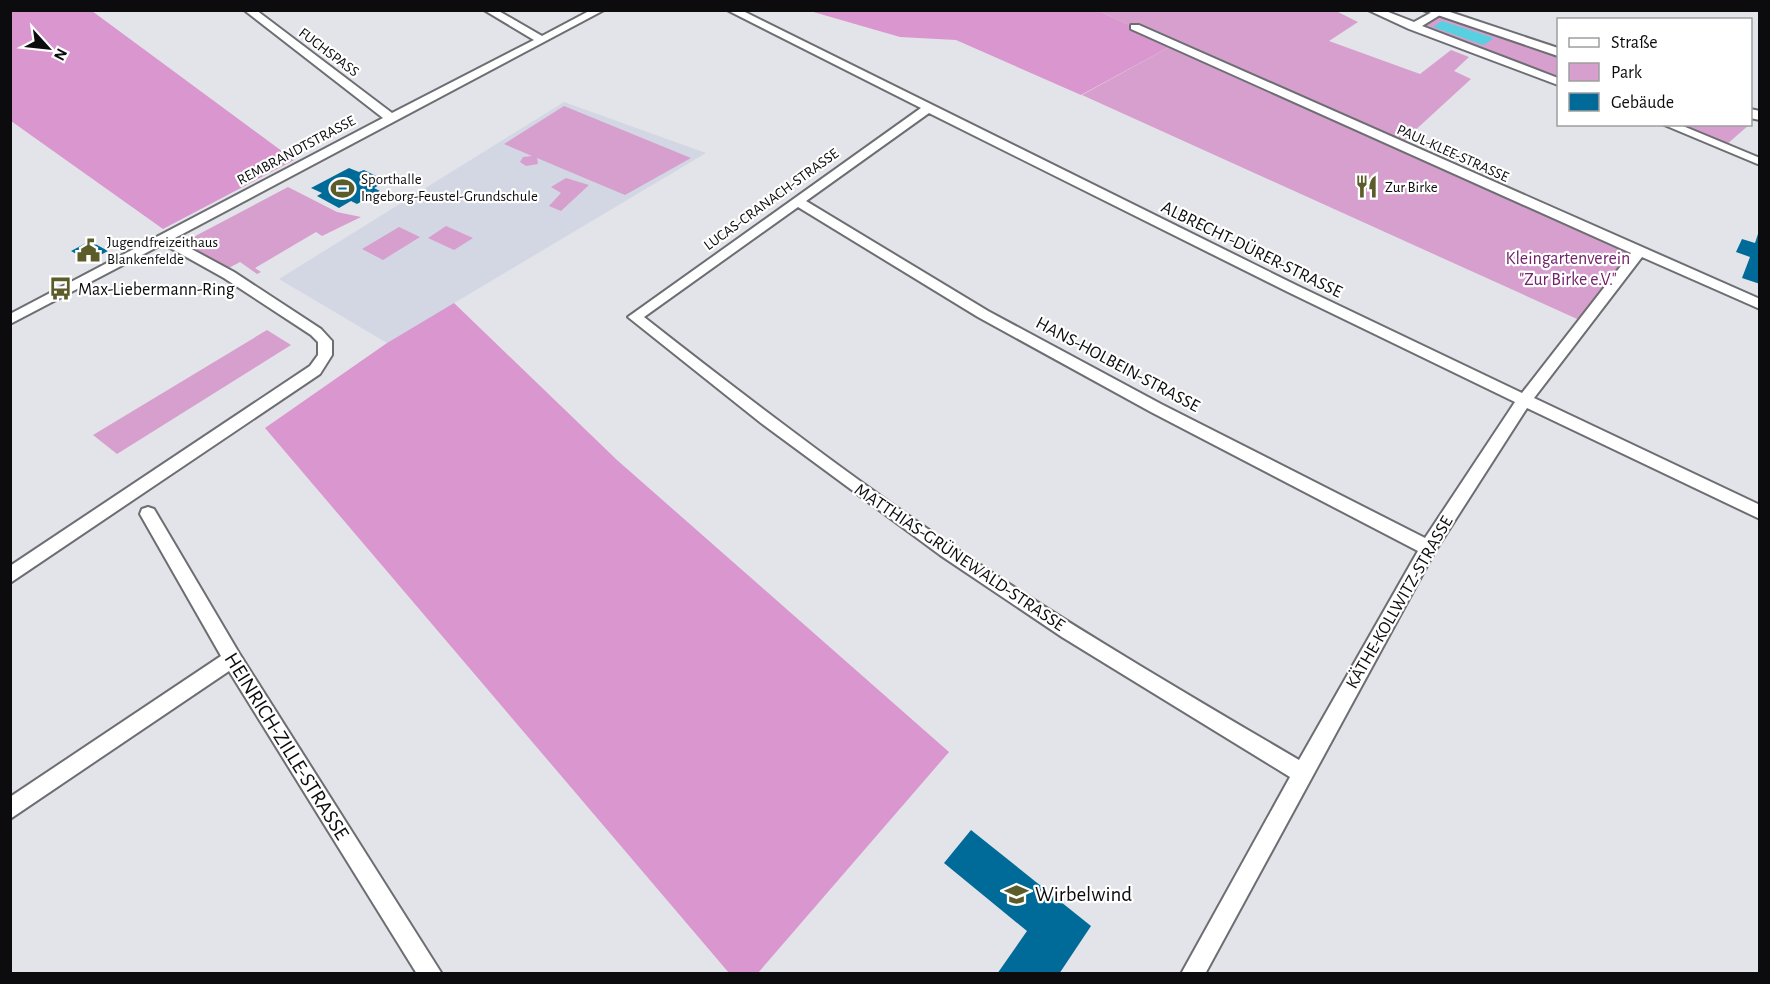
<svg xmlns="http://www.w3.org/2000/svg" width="1770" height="984" font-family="'Alegreya Sans',sans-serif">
<rect width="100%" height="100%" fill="#e2e4e9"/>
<path fill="#d3d7e3" d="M 564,102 L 706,153 L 387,343 L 279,279 Z"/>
<path fill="#d79fcd" d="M 1309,10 L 1336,11 L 1358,22 L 1329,41 L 1420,74 L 1451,50 L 1469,57 L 1454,71 L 1471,79 L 1399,145 L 1639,252 L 1586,323 L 1082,95 L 1173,45 L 1099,11 Z
M 1437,13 L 1558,52 L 1558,82 L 1413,27 Z
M 564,106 L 691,158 L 625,195 L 537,158 L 538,164 L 526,166 L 520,162 L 523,157 L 532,156 L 504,144 Z
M 1750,124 L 1726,145 L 1671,125 Z
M 566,178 L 589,185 L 561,211 L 549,206 L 561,193 L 551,187 Z
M 288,187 L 337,212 L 361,217 L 322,236 L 316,232 L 255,268 L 261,272 L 257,274 L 240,262 L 227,269 L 184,242 Z
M 446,226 L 473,238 L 454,250 L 428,238 Z
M 399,227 L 420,237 L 383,260 L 362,249 Z
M 267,330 L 291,345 L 117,454 L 93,435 Z"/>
<path fill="#da96cf" d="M 11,10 L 92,11 L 294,160 L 163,229 L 11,121 Z
M 810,11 L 1099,11 L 1173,45 L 1081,95 L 956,40 L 900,37 Z
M 454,303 L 617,460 L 949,752 L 758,973 L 729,973 L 265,428 L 387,343 Z"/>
<path fill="#57d1df" d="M 1442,21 L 1491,37 L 1493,39 L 1483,45 L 1433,27 Z"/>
<path fill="#006b99" d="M 349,168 L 359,172 L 364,170 L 386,181 L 374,188 L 380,191 L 357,204 L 351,201 L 339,208 L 317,196 L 322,193 L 311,188 Z
M 1758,234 L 1760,235 L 1760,284 L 1742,278 L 1750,257 L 1736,252 L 1742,239 L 1755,243 Z
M 90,241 L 108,251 L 89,261 L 71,251 Z
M 971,830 L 1091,926 L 1059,974 L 997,974 L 1027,931 L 944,863 Z"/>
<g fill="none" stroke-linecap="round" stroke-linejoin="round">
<defs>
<path id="street" d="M 244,10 L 256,10 L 392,113 L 534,40 L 484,10 L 497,10 L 542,36 L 591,10 L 604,10 L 173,239 L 234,272 L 321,329 L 332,341 L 332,355 L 320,374 L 10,583 L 10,566 L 310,366 L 318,355 L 318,342 L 311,335 L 224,278 L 163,244 L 10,324 L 10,314 L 383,118 Z
M 727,10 L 741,10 L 1298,286 L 1522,393 L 1631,253 L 1131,29 L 1131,25 L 1139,25 L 1760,299 L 1760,309 L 1642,257 L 1534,398 L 1760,505 L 1760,519 L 1527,408 L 1434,553 L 1205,974 L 1181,974 L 1290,777 L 1062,637 L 940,555 L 761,423 L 628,317 L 921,108 ZM 929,113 L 1288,292 L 1515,402 L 1425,538 L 1161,404 L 988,311 L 806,201 ZM 798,207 L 978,317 L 1151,412 L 1418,551 L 1299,760 C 1199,701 1098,642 1000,578 C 877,497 760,408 644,317 Z
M 1368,10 L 1383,10 L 1414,22 L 1434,11 L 1440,11 L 1440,15 L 1422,26 L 1558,78 L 1558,85 L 1409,29 Z
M 1662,124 L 1678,124 L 1760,158 L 1760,165 Z
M 148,507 L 154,509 L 239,653 L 442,974 L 417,974 L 229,671 L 10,819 L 10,797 L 221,656 L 140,514 L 142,509 Z"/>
<path id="secondary" d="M 1423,10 L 1444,10 L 1558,48 L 1558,56 Z
M 1750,109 L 1760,111 L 1760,120 L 1750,118 Z"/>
</defs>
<use href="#street" stroke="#6c6e72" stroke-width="4"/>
<use href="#secondary" stroke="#6c6e72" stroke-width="4"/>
<use href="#street" fill="#fff" fill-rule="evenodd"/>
<use href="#secondary" fill="#fff" fill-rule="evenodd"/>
</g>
<defs>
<symbol id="restaurant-bare" viewBox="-9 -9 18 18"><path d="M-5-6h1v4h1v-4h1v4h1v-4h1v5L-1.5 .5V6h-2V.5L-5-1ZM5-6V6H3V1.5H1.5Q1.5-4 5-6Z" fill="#5b5c29" stroke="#fff" stroke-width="2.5" paint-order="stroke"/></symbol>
<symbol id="stadium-bare" viewBox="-9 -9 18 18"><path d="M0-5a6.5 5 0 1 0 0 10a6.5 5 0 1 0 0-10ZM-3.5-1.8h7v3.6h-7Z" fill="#5b5c29" stroke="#fff" stroke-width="2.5" paint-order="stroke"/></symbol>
<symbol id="civic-bare" viewBox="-9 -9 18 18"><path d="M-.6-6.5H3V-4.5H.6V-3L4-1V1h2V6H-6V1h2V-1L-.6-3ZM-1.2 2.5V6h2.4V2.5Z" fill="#5b5c29" stroke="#fff" stroke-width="2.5" paint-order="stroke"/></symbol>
<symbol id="bus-bare" viewBox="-9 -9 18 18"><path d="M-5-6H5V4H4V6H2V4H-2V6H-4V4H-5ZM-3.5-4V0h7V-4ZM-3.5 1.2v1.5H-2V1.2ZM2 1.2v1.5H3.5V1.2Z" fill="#5b5c29" stroke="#fff" stroke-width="2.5" paint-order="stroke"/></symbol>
<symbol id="school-bare" viewBox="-9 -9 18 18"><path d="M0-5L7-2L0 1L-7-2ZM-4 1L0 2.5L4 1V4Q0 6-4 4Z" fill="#5b5c29" stroke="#fff" stroke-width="2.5" paint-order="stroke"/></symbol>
</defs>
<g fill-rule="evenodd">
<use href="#restaurant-bare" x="1350" y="170" width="33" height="33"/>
<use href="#stadium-bare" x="326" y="172" width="33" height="33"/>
<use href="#civic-bare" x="72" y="234" width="33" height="33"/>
<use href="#bus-bare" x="44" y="272" width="33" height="33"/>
<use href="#school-bare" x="1000" y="878" width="33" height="33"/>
</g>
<g text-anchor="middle" stroke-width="4.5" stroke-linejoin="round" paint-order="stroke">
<g font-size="15" fill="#0c0c0e" stroke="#fff">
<text transform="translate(329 52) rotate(37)" y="5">FUCHSPASS</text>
<text transform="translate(296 150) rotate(-28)" y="5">REMBRANDTSTRASSE</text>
<text transform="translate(1453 153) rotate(24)" y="5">PAUL-KLEE-STRASSE</text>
<text transform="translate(771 199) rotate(-36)" y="5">LUCAS-CRANACH-STRASSE</text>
</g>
<g font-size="15" fill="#0c0c0e" stroke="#fff" text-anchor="start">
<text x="361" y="184">Sporthalle<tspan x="361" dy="17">Ingeborg-Feustel-Grundschule</tspan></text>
<text x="1385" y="192">Zur Birke</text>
<text x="107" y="247">Jugendfreizeithaus<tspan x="107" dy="17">Blankenfelde</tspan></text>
</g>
<g font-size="18" fill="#0c0c0e" stroke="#fff">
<text transform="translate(1252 249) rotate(26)" y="6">ALBRECHT-DÜRER-STRASSE</text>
<text transform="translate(1118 364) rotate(28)" y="6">HANS-HOLBEIN-STRASSE</text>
<text transform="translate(960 557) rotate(34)" y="6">MATTHIAS-GRÜNEWALD-STRASSE</text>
<text transform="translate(1399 602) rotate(-60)" y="6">KÄTHE-KOLLWITZ-STRASSE</text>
</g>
<g font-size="18" fill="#722369" stroke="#fff">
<text x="1568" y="264">Kleingartenverein<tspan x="1568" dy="21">"Zur Birke e.V."</tspan></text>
</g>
<g font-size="18" fill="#0c0c0e" stroke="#fff" text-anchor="start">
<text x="78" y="295">Max-Liebermann-Ring</text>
</g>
<g font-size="21" fill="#0c0c0e" stroke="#fff">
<text transform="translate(287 746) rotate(58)" y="7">HEINRICH-ZILLE-STRASSE</text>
</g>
<g font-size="21" fill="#0c0c0e" stroke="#fff" text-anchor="start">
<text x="1035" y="901">Wirbelwind</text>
</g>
</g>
<rect width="1770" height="984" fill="none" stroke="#0c0c0e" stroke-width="24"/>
<rect x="1557" y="18" width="195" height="108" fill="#ffffff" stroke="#9e9e9f" stroke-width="1.5"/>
<rect x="1569" y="38" width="30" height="9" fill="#ffffff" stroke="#9e9e9f" stroke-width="1.5"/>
<text x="1611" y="48" font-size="18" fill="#0c0c0e">Straße</text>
<rect x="1569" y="63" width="30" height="18" fill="#d79fcd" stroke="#9e9e9f" stroke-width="1.5"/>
<text x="1611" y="78" font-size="18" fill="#0c0c0e">Park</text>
<rect x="1569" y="93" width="30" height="18" fill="#006b99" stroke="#9e9e9f" stroke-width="1.5"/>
<text x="1611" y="108" font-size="18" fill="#0c0c0e">Gebäude</text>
<g transform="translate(48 48) rotate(117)" stroke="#ffffff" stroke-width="4.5" paint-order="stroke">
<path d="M0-4.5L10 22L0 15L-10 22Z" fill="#0c0c0e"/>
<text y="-9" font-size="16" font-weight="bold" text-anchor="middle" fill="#0c0c0e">N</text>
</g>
</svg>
